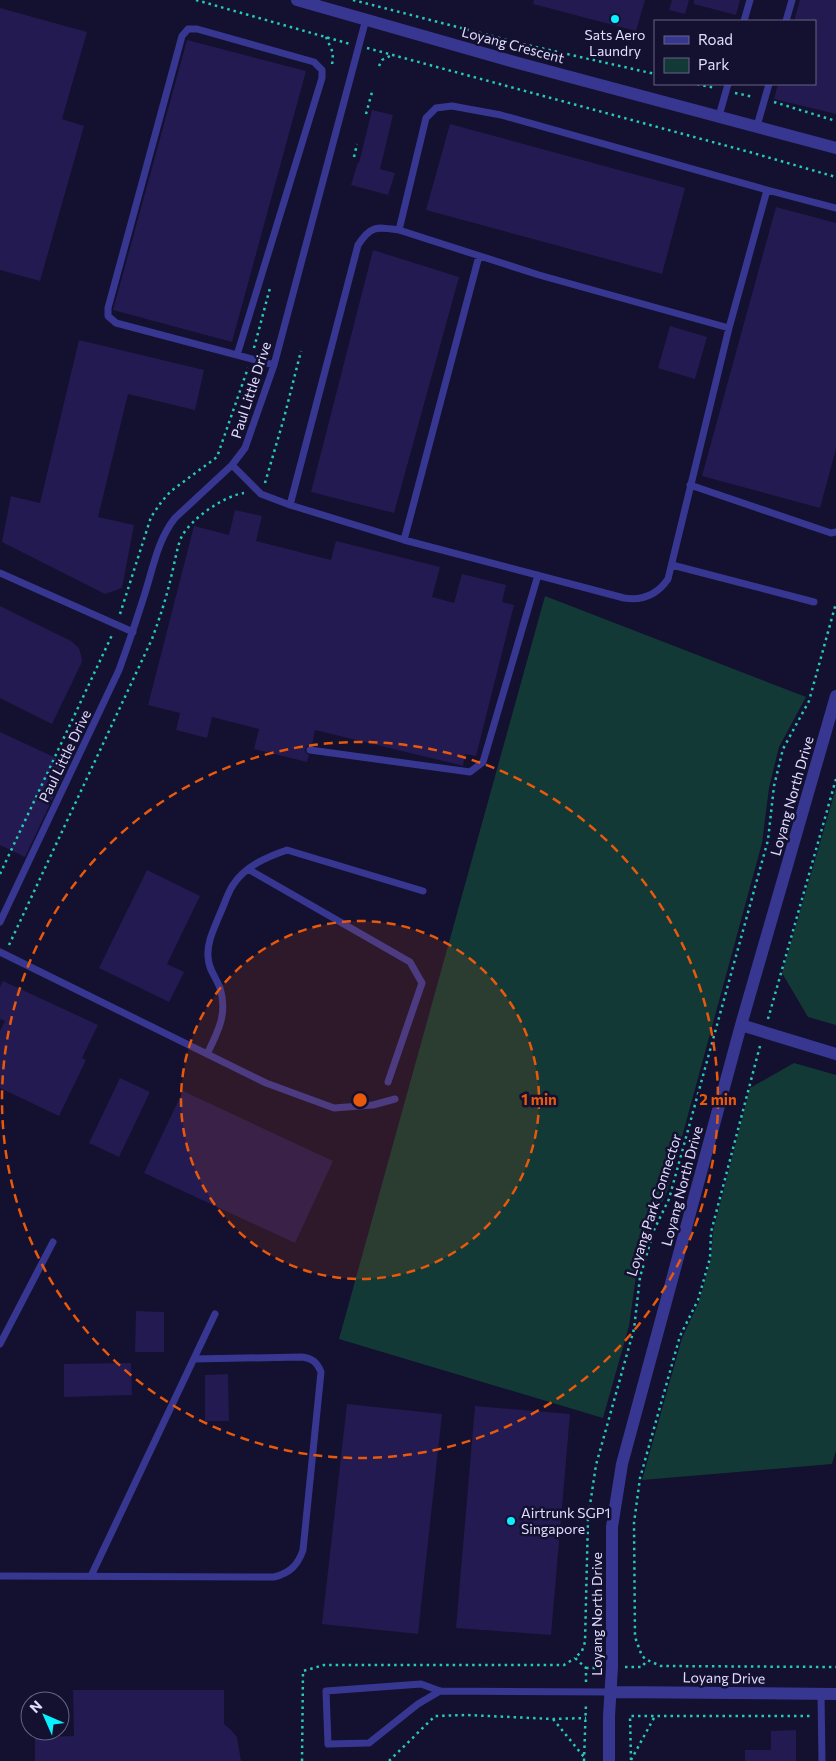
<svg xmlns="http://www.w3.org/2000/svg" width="836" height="1761" font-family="Commissioner,sans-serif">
<rect width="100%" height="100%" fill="#14102f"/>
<path fill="#123936" d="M 545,596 L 806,697 L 779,747 L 769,788 L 762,843 L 667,1192 L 651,1226 L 637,1269 L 629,1326 L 603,1418 L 339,1339 Z
M 836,788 L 836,1025 L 808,1017 L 782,973 Z
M 794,1063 L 836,1075 L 836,1451 L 832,1464 L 642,1480 L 682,1338 L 699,1302 L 711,1258 L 713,1231 L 750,1088 Z"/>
<path fill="#231a51" d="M 534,0 L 645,0 L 636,31 L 533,4 Z
M 672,0 L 689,0 L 685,14 L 669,10 Z
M 694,0 L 740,0 L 736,15 L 694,4 Z
M 800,0 L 836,0 L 836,114 L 774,99 L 778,84 L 815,84 L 815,21 L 794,21 Z
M 0,8 L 87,32 L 62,119 L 84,126 L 40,281 L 0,270 Z
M 187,40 L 306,71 L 232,342 L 113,310 Z
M 372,110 L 393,115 L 380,169 L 395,173 L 388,195 L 351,185 L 358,162 L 359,163 Z
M 450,124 L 685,188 L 662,274 L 426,210 Z
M 776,207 L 836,223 L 836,449 L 820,508 L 702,476 Z
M 373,250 L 459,277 L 394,513 L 311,492 Z
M 670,326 L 707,337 L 695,379 L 658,368 Z
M 79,340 L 204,370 L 195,410 L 128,394 L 98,517 L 134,525 L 122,588 L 105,594 L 2,542 L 11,496 L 40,503 Z
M 235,510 L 262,516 L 256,541 L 331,560 L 336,541 L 440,567 L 432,597 L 454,603 L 462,574 L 506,585 L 502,602 L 514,605 L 476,756 L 465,754 L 463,766 L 460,765 L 315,730 L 312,745 L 308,745 L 305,749 L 305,752 L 309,755 L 307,762 L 254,749 L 259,729 L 212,717 L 207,738 L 176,730 L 180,713 L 148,705 L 194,526 L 229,535 Z
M 0,606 L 71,641 L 79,648 L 82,659 L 81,664 L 52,724 L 0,698 Z
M 0,732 L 69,764 L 25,857 L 0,845 Z
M 147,870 L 200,896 L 167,964 L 184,972 L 169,1002 L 99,968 Z
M 3,981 L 98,1025 L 82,1058 L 86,1060 L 59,1116 L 0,1088 L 0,1031 L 5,1021 L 0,1019 L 0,987 Z
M 120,1078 L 150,1092 L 119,1157 L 89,1143 Z
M 183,1091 L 333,1161 L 295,1243 L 144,1173 Z
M 136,1311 L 164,1312 L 164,1352 L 135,1352 Z
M 131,1363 L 132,1395 L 64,1397 L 64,1364 Z
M 228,1374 L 229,1421 L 205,1421 L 205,1375 Z
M 347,1404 L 442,1414 L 418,1634 L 322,1624 Z
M 475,1406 L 570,1414 L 551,1635 L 456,1628 Z
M 73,1690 L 224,1690 L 224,1724 L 231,1730 L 237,1737 L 241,1761 L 35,1761 L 35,1737 L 74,1736 Z
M 796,1730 L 796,1761 L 745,1761 L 745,1750 L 771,1750 L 771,1731 Z"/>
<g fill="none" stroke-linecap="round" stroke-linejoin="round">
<path stroke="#26cab9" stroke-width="2.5" stroke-dasharray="2.5 4" stroke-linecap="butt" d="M 196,0 L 350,44
M 353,0 L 523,44 L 655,74
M 326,37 L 333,53 L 332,66
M 367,48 L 753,153 L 836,177
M 379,66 L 382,60 L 392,55
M 697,84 L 715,88
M 735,93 L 754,97
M 774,102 L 836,121
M 366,114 L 372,92
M 354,157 L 357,144
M 254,348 L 270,288
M 265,483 L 284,418 L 301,351
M 120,614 L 151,517 L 162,501 L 171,491 L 217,457 L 248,368
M 0,874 L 113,633
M 9,945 L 152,639 C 160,617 167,596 172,573 C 175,562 177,546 182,536 C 192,518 224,496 244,493
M 768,1019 L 836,779
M 760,1046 L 711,1232 L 710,1258 L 698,1300 L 680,1336 L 640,1478 L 634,1523 L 635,1637 L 642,1656 L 647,1660 L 661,1666 L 836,1667
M 625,1667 L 642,1667 L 647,1660
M 586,1668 L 599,1668
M 586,1682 L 586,1668 L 575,1658 L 582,1651 L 585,1642 L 588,1518 L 596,1465 L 634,1329 L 640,1277 L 654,1230 L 669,1199 L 768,840 L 774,786 L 783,749 L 809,701 L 836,603
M 553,1719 L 584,1757
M 631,1760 L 630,1716 L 810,1716
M 631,1760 L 655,1716
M 302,1761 L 303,1671 L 324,1665 L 564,1665 L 575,1658
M 389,1761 L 435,1716 L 467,1715 L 553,1719 L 586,1718
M 584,1761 L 586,1703"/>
<path stroke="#373792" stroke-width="7" d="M 744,21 L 750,0
M 786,21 L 792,0
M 719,116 L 728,84
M 757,126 L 769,84
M 399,230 L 426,118 L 436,108 L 452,106 L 501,115 L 767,190 L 836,208
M 237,355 L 322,78 L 322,70 L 314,62 L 197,29 L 188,29 L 182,36 L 108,308 L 108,316 L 116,323 L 237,355 L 274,365
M 232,465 L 261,494 L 290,505 L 404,540 L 624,598 C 643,601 657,595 668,579 L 729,328 L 767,190
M 690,485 L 831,533 L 836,532
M 290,505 L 358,245 C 371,225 377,227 399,230 L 539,275 L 729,328
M 404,540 L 479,256
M 672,565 L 814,602
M 0,573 L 133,632
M 310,750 L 470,772 L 483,762 L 538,575
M 248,869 L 410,962 L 422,983 L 388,1082
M 0,922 L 119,670 C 128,645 137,619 145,593 C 153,568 158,539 175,518 L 232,465 L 245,448 L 274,365 L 366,19
M 0,952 L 266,1083 L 334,1108 L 373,1105 L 395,1099
M 207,1054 C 218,1032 228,1013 220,988 C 216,977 208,969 208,956 C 207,942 214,929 219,916 C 224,906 227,894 233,885 C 245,866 267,857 287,850 L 423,891
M 0,1344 L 53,1242
M 0,1576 L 274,1577 C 290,1573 298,1565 303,1550 L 321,1372 C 317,1362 312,1358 301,1357 L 194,1359
M 91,1576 L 215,1314
M 440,1691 L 418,1704 L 369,1743 L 328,1744 L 326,1691 L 421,1684 L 440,1691 L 611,1692
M 821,1694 L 822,1761"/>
<path stroke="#373792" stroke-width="12" d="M 297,0 L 518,63 L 836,148
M 741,1025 L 836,1054
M 611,1692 L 836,1694
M 609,1761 L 609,1716 L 612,1667 L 612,1527 L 622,1464 L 741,1025 L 836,696"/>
</g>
<circle cx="360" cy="1100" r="179" fill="#e8590c" fill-opacity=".12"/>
<g fill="none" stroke="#e8590c" stroke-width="2.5" stroke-dasharray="9 6">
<circle cx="360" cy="1100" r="179"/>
<circle cx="360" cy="1100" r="358"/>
</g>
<g fill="#09f1ff" stroke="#14102f" stroke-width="2">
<circle cx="615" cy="19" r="5"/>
<circle cx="511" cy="1521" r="5"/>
</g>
<g text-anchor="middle" stroke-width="5" stroke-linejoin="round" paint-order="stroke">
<g font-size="14" fill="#e0ddff" stroke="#14102f">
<text x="615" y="40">Sats Aero<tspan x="615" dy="16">Laundry</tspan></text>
<text x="521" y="1518" text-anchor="start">Airtrunk SGP1<tspan x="521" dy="16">Singapore</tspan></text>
</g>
<g font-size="14" fill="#e0ddff" stroke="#14102f">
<text transform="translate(513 45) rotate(15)" y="5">Loyang Crescent</text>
<text transform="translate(251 390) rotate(-72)" y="5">Paul Little Drive</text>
<text transform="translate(65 756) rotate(-64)" y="5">Paul Little Drive</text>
<text transform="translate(792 796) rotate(-74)" y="5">Loyang North Drive</text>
<text transform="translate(682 1186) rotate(-75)" y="5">Loyang North Drive</text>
<text transform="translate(654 1205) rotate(-72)" y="5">Loyang Park Connector</text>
<text transform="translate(597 1614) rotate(-90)" y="5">Loyang North Drive</text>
<text transform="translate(724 1678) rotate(1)" y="5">Loyang Drive</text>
</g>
</g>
<circle cx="360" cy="1100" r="8" fill="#e8590c" stroke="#14102f" stroke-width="2.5"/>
<g font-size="15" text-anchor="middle" font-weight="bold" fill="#e8590c" stroke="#14102f" stroke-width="5" stroke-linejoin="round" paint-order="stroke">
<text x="539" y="1105">1 min</text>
<text x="718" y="1105">2 min</text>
</g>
<rect x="654" y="20" width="162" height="65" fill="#14102f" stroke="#666282"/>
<rect x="664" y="36" width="25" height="8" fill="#373792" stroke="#666282"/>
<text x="698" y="45" font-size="15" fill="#e0ddff">Road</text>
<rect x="664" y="58" width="25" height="15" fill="#123936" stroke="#666282"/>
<text x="698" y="70" font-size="15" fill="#e0ddff">Park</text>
<g transform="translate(45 1716) rotate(315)"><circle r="24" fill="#14102f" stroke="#666282"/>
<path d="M0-4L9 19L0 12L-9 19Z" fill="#09f1ff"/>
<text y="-8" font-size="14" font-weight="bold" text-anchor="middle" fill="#e0ddff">N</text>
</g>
</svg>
